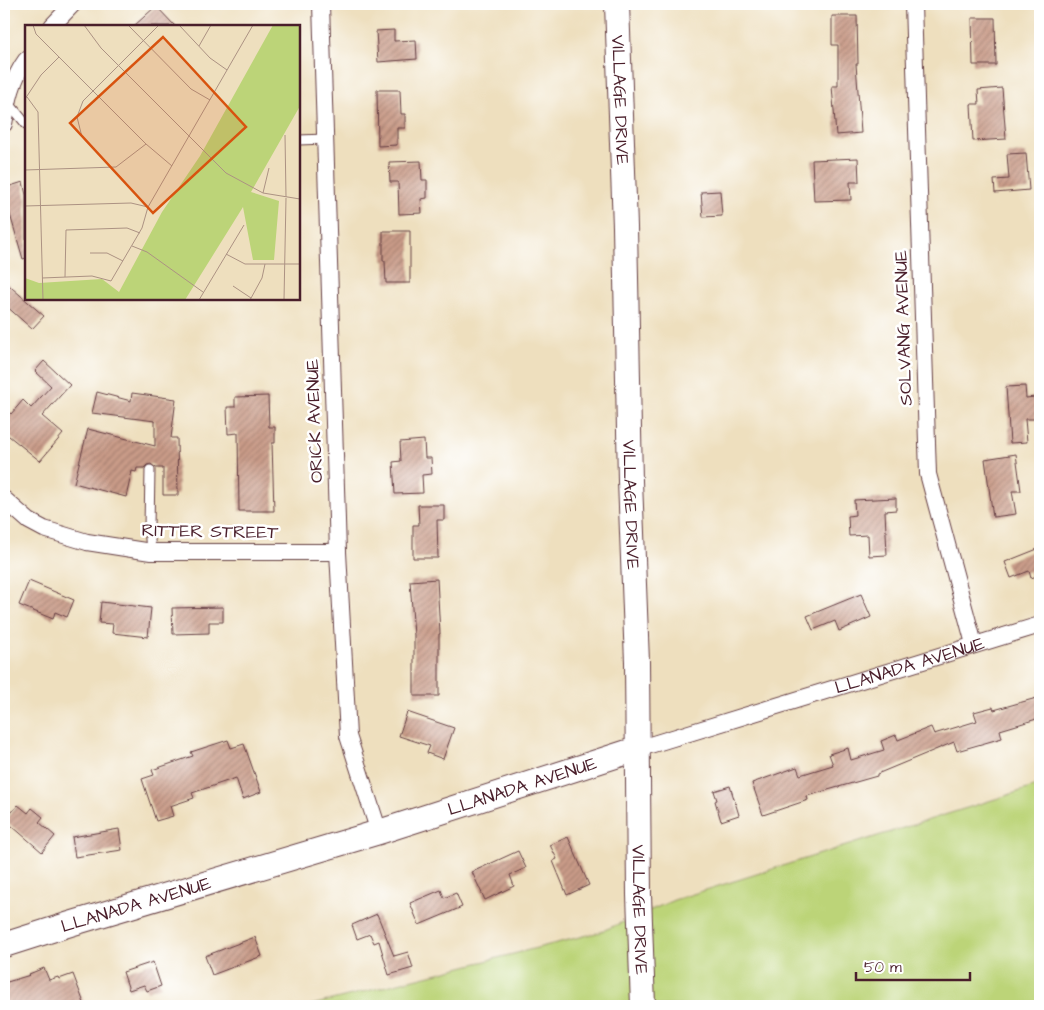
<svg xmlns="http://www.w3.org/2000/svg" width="1044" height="1010" font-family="'Architects Daughter',sans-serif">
<defs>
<pattern id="building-hatch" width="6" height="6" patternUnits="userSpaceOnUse" patternTransform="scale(1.25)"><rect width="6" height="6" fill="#c99b88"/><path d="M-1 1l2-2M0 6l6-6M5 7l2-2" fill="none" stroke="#a57e6f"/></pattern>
</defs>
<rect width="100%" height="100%" fill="#fff"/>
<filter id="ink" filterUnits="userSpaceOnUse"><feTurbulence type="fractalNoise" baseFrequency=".02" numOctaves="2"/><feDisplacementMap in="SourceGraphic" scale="10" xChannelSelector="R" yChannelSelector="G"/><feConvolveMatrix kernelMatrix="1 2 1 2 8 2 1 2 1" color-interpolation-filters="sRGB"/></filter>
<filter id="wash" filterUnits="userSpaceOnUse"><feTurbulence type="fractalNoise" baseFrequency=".0096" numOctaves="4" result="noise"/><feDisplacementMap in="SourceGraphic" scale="20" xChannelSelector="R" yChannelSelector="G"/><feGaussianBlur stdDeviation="1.12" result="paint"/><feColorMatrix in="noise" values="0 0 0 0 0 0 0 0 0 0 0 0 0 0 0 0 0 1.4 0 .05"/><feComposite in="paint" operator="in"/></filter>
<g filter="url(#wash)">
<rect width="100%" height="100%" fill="#eedfbe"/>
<path fill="#bcd478" stroke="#837a52" d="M 1040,785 L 1040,1006 L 308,1006 L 600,932 L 674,900 Z"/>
<g id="blocks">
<path fill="url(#building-hatch)" d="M 156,6 L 175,26 L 134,26 Z
M 832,16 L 857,16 L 858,64 L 856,64 L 861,133 L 836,135 L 832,86 L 838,86 L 838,45 L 832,45 Z
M 972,18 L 995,18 L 996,65 L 973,65 Z
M 394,30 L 394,41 L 416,40 L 417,59 L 378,62 L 376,31 Z
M 1002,88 L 1006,139 L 973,141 L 971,104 L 979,104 L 978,90 Z
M 377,90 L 400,90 L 401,114 L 405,114 L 405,128 L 397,128 L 397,145 L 378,146 Z
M 1026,153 L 1029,190 L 995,193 L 994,180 L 1009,179 L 1007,154 Z
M 858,158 L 859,182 L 850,182 L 851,200 L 814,201 L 812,160 Z
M 421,161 L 422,180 L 427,180 L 427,198 L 421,199 L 422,213 L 399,214 L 398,182 L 390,182 L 389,162 Z
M 23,182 L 26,195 L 26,258 L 23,259 L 4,194 L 4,188 Z
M 720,191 L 722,216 L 703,217 L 701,192 Z
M 383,231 L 410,231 L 410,283 L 386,283 L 385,261 L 383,261 Z
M 4,281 L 44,316 L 32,329 L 4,304 Z
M 44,361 L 70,385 L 42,416 L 63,434 L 40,461 L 4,432 L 4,408 L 11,414 L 23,400 L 31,408 L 51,386 L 35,371 Z
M 1025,386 L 1026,398 L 1035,397 L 1037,419 L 1025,419 L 1027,442 L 1010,443 L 1006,387 Z
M 97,392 L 131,401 L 132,393 L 176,399 L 171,438 L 177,438 L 178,495 L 163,495 L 163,468 L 156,468 L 151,464 L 147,465 L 144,468 L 137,468 L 136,472 L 132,471 L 126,497 L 74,483 L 88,429 L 155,446 L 155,421 L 92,413 Z
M 268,396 L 269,427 L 275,427 L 275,443 L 272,443 L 274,511 L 239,511 L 238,433 L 228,434 L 227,407 L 235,407 L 235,397 Z
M 424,440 L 425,458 L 431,458 L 432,474 L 422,475 L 423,493 L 395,494 L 393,462 L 401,461 L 400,442 Z
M 1016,454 L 1021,491 L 1012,491 L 1016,514 L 993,517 L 985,459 Z
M 896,498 L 896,510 L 885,511 L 887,555 L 869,556 L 868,535 L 849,536 L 848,516 L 855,515 L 854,500 Z
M 418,505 L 444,505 L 444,520 L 437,520 L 438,558 L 413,558 L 413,525 L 419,525 Z
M 1040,548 L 1040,575 L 1031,578 L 1029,571 L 1011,578 L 1005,562 Z
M 437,579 L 440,634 L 439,634 L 439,696 L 414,696 L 414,635 L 410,581 Z
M 29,581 L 74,600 L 67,617 L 55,612 L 53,619 L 19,605 Z
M 861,594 L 871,617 L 839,631 L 835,621 L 813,630 L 807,616 Z
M 101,602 L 151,608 L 148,637 L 112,633 L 113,624 L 99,623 Z
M 223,607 L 223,622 L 209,622 L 209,633 L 173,634 L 172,608 Z
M 1040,697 L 1040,718 L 1000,730 L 1002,738 L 957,751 L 954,742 L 877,774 L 877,776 L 807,796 L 808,800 L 763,815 L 752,783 L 797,767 L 800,775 L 833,765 L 829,754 L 848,748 L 851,760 L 884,750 L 881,741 L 896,735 L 898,740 L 931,727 L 934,734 L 977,721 L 974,712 L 993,707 L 994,710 Z
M 407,712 L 454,728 L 443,759 L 427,753 L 430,746 L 399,736 Z
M 228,740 L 231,748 L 244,744 L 261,792 L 243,799 L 236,778 L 192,793 L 194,798 L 170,806 L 173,816 L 156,821 L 142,779 L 154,775 L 152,770 L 193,756 L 191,752 Z
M 730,786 L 739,815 L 721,821 L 715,801 L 717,800 L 714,791 Z
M 18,805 L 28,813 L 32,808 L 43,817 L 39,822 L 55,836 L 42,852 L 5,820 Z
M 119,829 L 122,850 L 75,857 L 72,837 Z
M 568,837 L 589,885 L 567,895 L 553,861 L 557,859 L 550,845 Z
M 518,851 L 526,868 L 510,875 L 514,886 L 485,900 L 472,872 Z
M 441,890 L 444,898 L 456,893 L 462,907 L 419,925 L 410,903 Z
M 377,914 L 394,956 L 408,952 L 413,968 L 389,975 L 379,941 L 374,943 L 370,934 L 357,939 L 352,925 Z
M 255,937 L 262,956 L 212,975 L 205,956 Z
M 153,962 L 161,986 L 147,991 L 144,985 L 129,990 L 123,972 Z
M 44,968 L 49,980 L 58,977 L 59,979 L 73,974 L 84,1003 L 76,1006 L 4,1006 L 4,983 L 30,975 L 29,974 Z"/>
</g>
</g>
<g filter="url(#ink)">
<use href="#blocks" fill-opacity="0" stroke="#633c41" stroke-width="1"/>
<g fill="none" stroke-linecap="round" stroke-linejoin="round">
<defs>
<path id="lane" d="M 8,102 L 26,124
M 299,140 L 325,139
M 150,470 L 149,527 L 151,552"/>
<g id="street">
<path d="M 321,4 L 338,552 L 348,736 L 379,832"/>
<path d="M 913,4 L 928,474 L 974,644"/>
<path d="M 52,26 L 73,4"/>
<path d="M 4,124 C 8,101 12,79 26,60"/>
<path d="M 4,499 L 29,521 L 44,529 L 87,542 L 151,552 L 338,552"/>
<path id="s1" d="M 637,749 L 1040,625"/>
</g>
<g id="secondary">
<path id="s2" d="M 617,4 L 625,227 L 630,481 L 637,662 L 639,895 L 643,1006"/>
<path id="s3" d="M 4,945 L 70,924 L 379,832 L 637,749"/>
</g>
</defs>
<use href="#lane" stroke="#633c41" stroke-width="11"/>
<use href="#street" stroke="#633c41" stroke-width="18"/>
<use href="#secondary" stroke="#633c41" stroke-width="26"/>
<use href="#lane" stroke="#fff" stroke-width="9"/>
<use href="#street" stroke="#fff" stroke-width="16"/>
<use href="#secondary" stroke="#fff" stroke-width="24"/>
</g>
</g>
<g text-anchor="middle" stroke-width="5" stroke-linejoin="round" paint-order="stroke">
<g font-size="18" fill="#4a1f2b" stroke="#fff">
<text dy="6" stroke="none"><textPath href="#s2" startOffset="96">VILLAGE DRIVE</textPath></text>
<text transform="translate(903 328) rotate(-92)" y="6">SOLVANG AVENUE</text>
<text transform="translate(314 421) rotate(-92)" y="6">ORICK AVENUE</text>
<text dy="6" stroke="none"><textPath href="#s2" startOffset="501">VILLAGE DRIVE</textPath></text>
<text transform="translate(210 531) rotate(1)" y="6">RITTER STREET</text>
<text dy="6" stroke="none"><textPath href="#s1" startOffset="285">LLANADA AVENUE</textPath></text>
<text dy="6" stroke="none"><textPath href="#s3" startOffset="542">LLANADA AVENUE</textPath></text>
<text dy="6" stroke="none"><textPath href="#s3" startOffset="138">LLANADA AVENUE</textPath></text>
<text dy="6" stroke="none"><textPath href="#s2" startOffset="906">VILLAGE DRIVE</textPath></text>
</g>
</g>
<g transform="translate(25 25)">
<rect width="275" height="275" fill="#eedfbe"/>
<path d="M 248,0 L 275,0 L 275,81 L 226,167 L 254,176 L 249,235 L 228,235 L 218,182 L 160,275 L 0,275 L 0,253 L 14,258 L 77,254 L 94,267 L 137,187 L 175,131 Z" fill="#bcd478"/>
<path fill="none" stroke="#ac9283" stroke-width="1" d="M 8,0 L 11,9 L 121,119 L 147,141M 59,0 L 76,23 L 201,148 L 238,168 L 275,174M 103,0 L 166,64 L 185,75M 154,0 L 185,33 L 202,45M 174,21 L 186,0M 2,72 L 13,87 L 18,275M 0,74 L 16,50 L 34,32M 260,110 L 261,172M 57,112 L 52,92 L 58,76 L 134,0M 0,145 L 91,142 L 121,119M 238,168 L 244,143M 0,181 L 106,178 L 123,182M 107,221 L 122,227 L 178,267M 65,228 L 82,228 L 98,236M 201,229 L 220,239 L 275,239M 40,252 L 41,205 L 102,203 L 115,208M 17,253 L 67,251 L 86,256 L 117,203 L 123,182 L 228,0M 208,261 L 226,273M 174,275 L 219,200M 225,275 L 237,253 L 240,239M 259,275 L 261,173"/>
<path fill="#d8530f" fill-opacity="0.15" stroke="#d8530f" stroke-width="2.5" d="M 138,12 L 221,102 L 128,188 L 45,98 Z"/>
<rect width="275" height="275" fill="none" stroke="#4a1f2b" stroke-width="2.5"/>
</g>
<rect width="1044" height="1010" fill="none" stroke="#fff" stroke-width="20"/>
<path d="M856 972v8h114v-8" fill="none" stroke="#4a1f2b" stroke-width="2.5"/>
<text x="864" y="972" font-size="15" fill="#4a1f2b" stroke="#ffffff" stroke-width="4" paint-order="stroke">50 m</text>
</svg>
